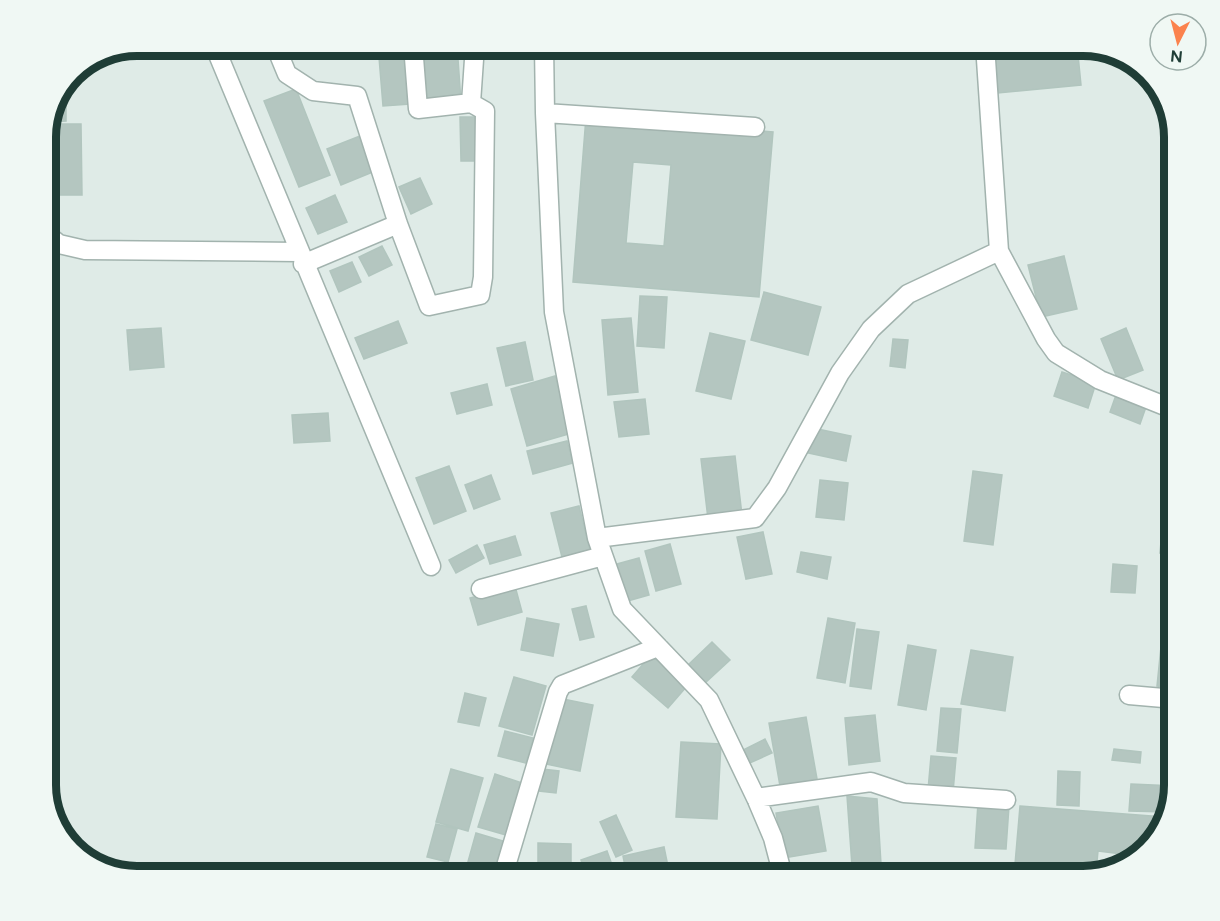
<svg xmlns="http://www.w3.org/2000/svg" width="1220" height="921" font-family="Figtree,sans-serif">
<rect width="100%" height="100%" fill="#dfebe7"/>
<path fill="#b4c6c0" stroke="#b1c5be" stroke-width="1.5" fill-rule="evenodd" d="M 378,45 L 405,45 L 410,104 L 383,106 Z
M 421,45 L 457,45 L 461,102 L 425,104 Z
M 1011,45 L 1077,45 L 1081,85 L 998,93 L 994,47 Z
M 68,83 L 68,97 L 62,96 Z
M 296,89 L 330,175 L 299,187 L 264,101 Z
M 60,101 L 66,101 L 66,121 L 49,122 Z
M 460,117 L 480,117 L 481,161 L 461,161 Z
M 586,117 L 773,132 L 759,297 L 573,282 ZM 633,162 L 671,165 L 664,246 L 626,243 Z
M 48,124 L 81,124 L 82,195 L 45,195 L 45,130 Z
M 360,136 L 375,171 L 341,185 L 327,149 Z
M 420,178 L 432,204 L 411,214 L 399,187 Z
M 335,195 L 347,222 L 318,234 L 306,208 Z
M 382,246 L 392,265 L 369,276 L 359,257 Z
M 1064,256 L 1077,309 L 1041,317 L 1028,265 Z
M 352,262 L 361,282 L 339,292 L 330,271 Z
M 764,292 L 821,307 L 808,355 L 751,340 Z
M 640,296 L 667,297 L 664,348 L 637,346 Z
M 631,318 L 638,392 L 608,395 L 602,320 Z
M 398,321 L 407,343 L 364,359 L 355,338 Z
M 161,328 L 164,367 L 130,370 L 127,330 Z
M 1126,328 L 1143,370 L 1118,380 L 1101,339 Z
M 710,333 L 745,341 L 731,399 L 696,391 Z
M 893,339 L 908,340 L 905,368 L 890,366 Z
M 525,342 L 533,380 L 506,386 L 497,348 Z
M 1062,372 L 1096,383 L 1088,408 L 1054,396 Z
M 555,376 L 572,433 L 527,446 L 511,389 Z
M 487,384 L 492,405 L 457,414 L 451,393 Z
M 1116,395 L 1146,407 L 1140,424 L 1110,412 Z
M 645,399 L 649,434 L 619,437 L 614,402 Z
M 328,413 L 330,441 L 294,443 L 292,415 Z
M 1171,426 L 1175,427 L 1175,555 L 1160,553 Z
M 813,428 L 851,436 L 846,461 L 808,453 Z
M 567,441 L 573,463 L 533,474 L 527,451 Z
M 735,456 L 742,515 L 708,519 L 701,459 Z
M 449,466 L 466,511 L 434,524 L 416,478 Z
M 973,471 L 1002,475 L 993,545 L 964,541 Z
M 491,475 L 500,499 L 474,509 L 465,485 Z
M 820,480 L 848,483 L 844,520 L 816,517 Z
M 579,506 L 591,555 L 563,561 L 551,513 Z
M 763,532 L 772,574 L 746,579 L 737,537 Z
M 515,536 L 521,555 L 490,564 L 484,545 Z
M 670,544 L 681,584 L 656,591 L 645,551 Z
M 477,545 L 484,558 L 456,573 L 449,560 Z
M 801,552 L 831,557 L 827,579 L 797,572 Z
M 639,558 L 649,595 L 624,602 L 613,565 Z
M 1113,564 L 1137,566 L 1135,593 L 1111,592 Z
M 515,586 L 522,612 L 478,625 L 470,598 Z
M 586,606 L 594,637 L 580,640 L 572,609 Z
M 527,618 L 559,624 L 553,656 L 521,650 Z
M 828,618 L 855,623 L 845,683 L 817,678 Z
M 1163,627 L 1175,628 L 1175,688 L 1157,686 Z
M 857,629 L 879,632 L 871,689 L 850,686 Z
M 712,642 L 730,660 L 704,684 L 687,666 Z
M 908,645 L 936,650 L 926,710 L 898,705 Z
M 971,650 L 1013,657 L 1005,711 L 961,704 Z
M 651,655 L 687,686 L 668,708 L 632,677 Z
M 514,677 L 546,686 L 532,735 L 499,726 Z
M 465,693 L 486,698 L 479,726 L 458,722 Z
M 558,698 L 593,705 L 580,771 L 541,763 Z
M 941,708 L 961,709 L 957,753 L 937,751 Z
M 875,715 L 880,761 L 849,765 L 845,718 Z
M 806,717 L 817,779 L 780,786 L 769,723 Z
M 505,731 L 533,738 L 526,763 L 498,756 Z
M 765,739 L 772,753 L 743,766 L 737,753 Z
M 681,742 L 721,744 L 717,819 L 676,817 Z
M 1114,749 L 1141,752 L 1140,763 L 1112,760 Z
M 931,756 L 956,758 L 953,792 L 928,790 Z
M 451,769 L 483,778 L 468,831 L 436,822 Z
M 542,769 L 559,771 L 556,793 L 539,791 Z
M 1058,771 L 1080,772 L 1079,806 L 1057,805 Z
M 495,774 L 522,783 L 506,835 L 478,827 Z
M 1131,784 L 1175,786 L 1166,812 L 1129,811 Z
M 847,796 L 877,799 L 881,864 L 852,866 Z
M 978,803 L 1009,806 L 1006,849 L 975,848 Z
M 818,806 L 826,851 L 784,858 L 776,813 Z
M 1020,806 L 1164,817 L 1156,840 L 1124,867 L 1084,876 L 1014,876 Z
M 616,815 L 632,850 L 616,857 L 600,822 Z
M 436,824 L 457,829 L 448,862 L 427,857 Z
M 476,833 L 503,841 L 493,876 L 464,876 Z
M 538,843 L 571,844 L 571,869 L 538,868 Z
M 664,847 L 670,876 L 627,876 L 623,856 Z
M 607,851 L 616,876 L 586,876 L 581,860 Z
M 1098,851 L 1130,855 L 1130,862 L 1124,867 L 1096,872 Z
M 932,867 L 933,876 L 903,876 L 902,869 Z
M 859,870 L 882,870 L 882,876 L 859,876 Z"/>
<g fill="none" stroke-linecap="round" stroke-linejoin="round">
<defs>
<path id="minor" d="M 214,45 L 431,566
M 275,45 L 287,74 L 313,91 L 357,96 L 398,224 L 429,306 L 480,295 L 483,277 L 485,111 L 471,103 L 475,45
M 413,45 L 418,109 L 471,103
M 544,45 L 545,113 L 554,312 L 597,538 L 622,609 L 709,700 L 756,798 L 773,838 L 783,876
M 985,45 L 999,251 L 1046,339 L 1056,353 L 1100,380 L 1175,410
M 545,113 L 755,127
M 45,233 L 59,244 L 85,250 L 298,252
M 303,264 L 398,224
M 597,538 L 755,518 L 777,488 L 840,373 L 871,329 L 908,294 L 999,251
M 481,589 L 603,556
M 1129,695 L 1175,699
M 756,798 L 871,782 L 904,793 L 1006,800
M 503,876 L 558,692 L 562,685 L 658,647"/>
</defs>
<use href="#minor" stroke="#a2b3ae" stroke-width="21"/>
<use href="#minor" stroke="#fff" stroke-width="18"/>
</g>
<path d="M0 0H1220V921H0ZM137 56H1083A81 81 0 0 1 1164 137V785A81 81 0 0 1 1083 866H137A81 81 0 0 1 56 785V137A81 81 0 0 1 137 56Z" fill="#f0f8f4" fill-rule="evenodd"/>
<path fill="none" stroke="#1f3d36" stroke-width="8" d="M137 56H1083A81 81 0 0 1 1164 137V785A81 81 0 0 1 1083 866H137A81 81 0 0 1 56 785V137A81 81 0 0 1 137 56Z"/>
<g transform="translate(1178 42) rotate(186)"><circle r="28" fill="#f0f8f4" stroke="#9cada8" stroke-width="1.5"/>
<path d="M0-4.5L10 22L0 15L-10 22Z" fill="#fb824d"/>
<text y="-9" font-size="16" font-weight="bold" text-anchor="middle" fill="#1f3d36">N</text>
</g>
</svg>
